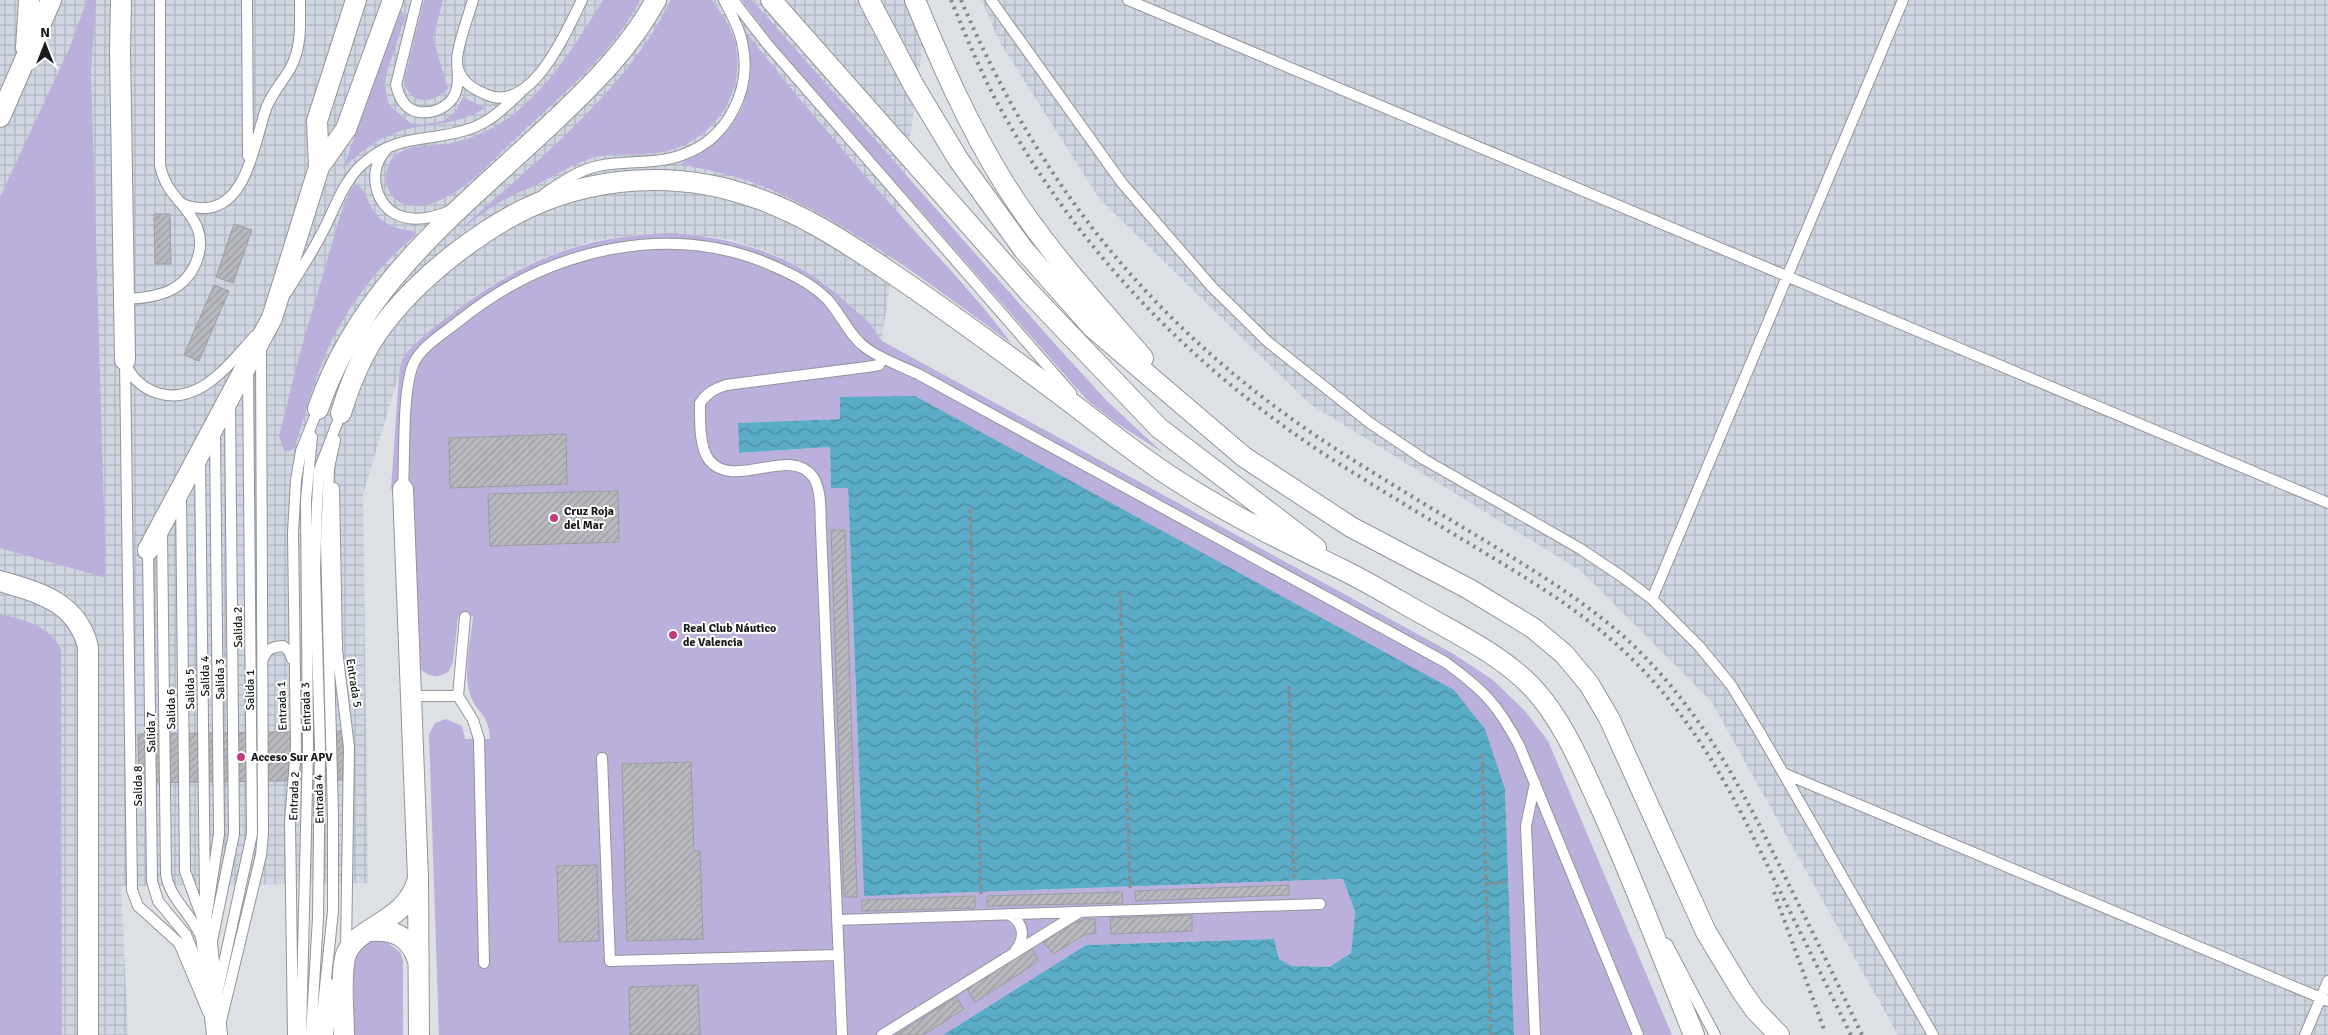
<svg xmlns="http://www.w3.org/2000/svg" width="2328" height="1035" font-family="Signika,sans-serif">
<defs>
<pattern id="industrial-grid" width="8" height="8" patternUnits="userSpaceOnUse" patternTransform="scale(1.25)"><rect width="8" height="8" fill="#cfd6e1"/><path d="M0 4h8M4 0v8" fill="none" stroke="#b1b7c0"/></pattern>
<pattern id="water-waves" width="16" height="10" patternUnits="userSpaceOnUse" patternTransform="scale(1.25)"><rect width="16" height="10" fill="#5bacc6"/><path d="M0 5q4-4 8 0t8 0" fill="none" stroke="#4a8ba0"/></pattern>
<pattern id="building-hatch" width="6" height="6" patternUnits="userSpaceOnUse" patternTransform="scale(1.25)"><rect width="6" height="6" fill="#b8b9be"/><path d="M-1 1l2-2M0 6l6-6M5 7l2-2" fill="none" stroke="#9d9ea3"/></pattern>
</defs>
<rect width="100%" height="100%" fill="#dde0e4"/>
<path fill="url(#industrial-grid)" d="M 0,0 L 929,0 L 882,341 L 871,325 L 829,287 L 796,266 L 769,252 L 732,240 L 700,236 L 646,234 L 592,241 L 539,259 L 508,275 L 473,297 L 433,329 L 404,357 L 363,495 L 368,883 L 121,886 L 128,1035 L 0,1035 Z
M 982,0 L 2328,0 L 2328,1035 L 1898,1035 L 1711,701 L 1581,571 L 1310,404 L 1099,198 L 999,41 Z"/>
<path fill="#bbafdb" d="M 87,0 L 96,0 L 91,71 L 106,578 L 0,548 L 0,197 L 70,47 Z
M 424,0 L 443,0 L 433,38 L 448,89 C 432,105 409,105 404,81 Z
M 603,0 L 640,0 C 613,54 562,94 519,135 C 495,157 474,184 444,198 C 427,207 402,212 390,193 C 385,184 385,173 389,164 C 398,143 429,147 447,144 C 460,142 474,137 486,131 C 537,108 575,46 603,0 Z
M 671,0 L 712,0 C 719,10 727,21 732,33 C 750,82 721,135 671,150 C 646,158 618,150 592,158 C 573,164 557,174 540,183 C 528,189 514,194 502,201 C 487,209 473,221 458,231 C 533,164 626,92 671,0 Z
M 742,0 L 752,0 L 1054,343 L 1107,401 L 1163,453 L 1118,424 L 1087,400 L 781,52 Z
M 402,11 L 405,18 L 387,72 L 384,85 L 389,105 L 410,123 L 420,125 L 443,121 L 456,111 L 463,97 L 485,108 C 461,124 435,123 408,129 C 382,135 362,149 343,169 L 398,14 Z
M 745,31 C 792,91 841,149 892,206 C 932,251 975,294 1011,343 C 937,289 862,231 778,193 C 747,178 714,171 680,164 C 742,132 757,99 745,31 Z
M 357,185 C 363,188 365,194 368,200 C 377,221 391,229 413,231 L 416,235 C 376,267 341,314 322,363 C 311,390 304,419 295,447 L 290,451 L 284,451 L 279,436 L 298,360 L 341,213 L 351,188 Z
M 673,233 C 741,239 794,255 846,302 C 854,310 864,317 871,325 C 875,330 878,336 882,341 L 1452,653 L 1493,680 L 1525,711 L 1548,741 L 1672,1035 L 1514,1035 L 1505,789 L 840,397 L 840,419 L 738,423 L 739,453 L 830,447 L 831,488 L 848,488 L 864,896 L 1343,879 L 1355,912 L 1351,953 L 1329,967 L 1292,966 L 1279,959 L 1274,939 L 1086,945 L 943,1035 L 439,1035 L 429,734 L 435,723 L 446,719 L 462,726 L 465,739 L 490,739 C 489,712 476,714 470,694 C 463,671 471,640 473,616 L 458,617 L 453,662 L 448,672 C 437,679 427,677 419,667 L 412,489 L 391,489 L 399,375 C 400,370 401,362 404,357 C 411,345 437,325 449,316 C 520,261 582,235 673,233 Z
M 0,614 C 24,620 49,625 61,649 L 62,1035 L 0,1035 Z
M 384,940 L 400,952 L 403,961 L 403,1035 L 354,1035 L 354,955 L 369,942 Z"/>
<path fill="url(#water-waves)" d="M 915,396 L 1454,690 L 1485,729 L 1505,789 L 1514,1035 L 943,1035 L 1086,945 L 1274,939 L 1279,959 L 1292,966 L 1329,967 L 1351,953 L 1355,912 L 1343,879 L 864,896 L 848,488 L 831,488 L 830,447 L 739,453 L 738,423 L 840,419 L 840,397 Z"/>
<path fill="url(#building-hatch)" stroke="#9c9ca1" d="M 154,214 L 170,214 L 171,264 L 155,264 Z
M 234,224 L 252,230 L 233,283 L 216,277 Z
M 214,285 L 229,291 L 199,361 L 184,355 Z
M 566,434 L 567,484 L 450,488 L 449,438 Z
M 618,491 L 619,542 L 490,546 L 488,494 Z
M 831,530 L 845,530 L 857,897 L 844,897 Z
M 344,731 L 344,780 L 139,783 L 138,734 Z
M 691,762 L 694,851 L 700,851 L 703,939 L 627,941 L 622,764 Z
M 597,865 L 599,941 L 559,942 L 557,866 Z
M 1289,885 L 1289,895 L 1136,901 L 1135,891 Z
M 1122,892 L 1123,903 L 987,906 L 987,896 Z
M 975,896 L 975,908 L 862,911 L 862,900 Z
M 1192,915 L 1192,931 L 1111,934 L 1110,918 Z
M 1086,919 L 1095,919 L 1096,933 L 1084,935 L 1053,954 L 1043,942 L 1071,924 Z
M 1031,948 L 1039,961 L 975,1002 L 967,989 Z
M 698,985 L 700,1035 L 630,1035 L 629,987 Z
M 956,997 L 964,1009 L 923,1035 L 896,1035 Z"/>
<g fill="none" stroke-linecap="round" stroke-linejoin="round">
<defs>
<path id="service" d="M 247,0 L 248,156
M 417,0 L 396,85 C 399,97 405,110 419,112 C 436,114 454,105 457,87 C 460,75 455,64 458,52 C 461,35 468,17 473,0
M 733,0 L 768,45 L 1071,393
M 991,0 L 1122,183 L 1212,287 L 1268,342 L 1370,423 L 1425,460 L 1579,548 L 1621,576 L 1652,599 L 1699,646 L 1731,685 L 1759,731 L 1933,1035
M 1128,0 L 2328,503
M 458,69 C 463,83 472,88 485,94 C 531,116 566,32 582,0
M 386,150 C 367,170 374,206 400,216 C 416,222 435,217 450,211
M 544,194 C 560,183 579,170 598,166 C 626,160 655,165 682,155 C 728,139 753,89 742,42 C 739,27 731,13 724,0
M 181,203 C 190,208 197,208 207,208 C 249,204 255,137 267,106 C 273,92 284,80 291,67 C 302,46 300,23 300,0
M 287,292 C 299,272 312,253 322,233 C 335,209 343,180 365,162 C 400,132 432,143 472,128 C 491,121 505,107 520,93
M 124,299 C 157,298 187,292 198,257 C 201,247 201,237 197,227 C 186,202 166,196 160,165 L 160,0
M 125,360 L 132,890 L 138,906 L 179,943 L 208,1012
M 126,364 C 131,377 139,385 152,391 C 197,410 229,364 255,336
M 200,460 L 205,901
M 334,488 L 337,650 L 349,747 L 346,950
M 403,489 C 405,458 402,392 413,365 C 420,347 444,333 459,321 C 548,249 672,218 780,269 C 796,276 815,287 827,299 C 840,313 847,331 861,344 C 878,358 899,365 918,374 L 1445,662 C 1482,689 1497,703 1519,745 L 1638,1035
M 181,496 L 185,871 L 204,923
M 162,532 L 166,874 C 170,900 192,914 201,937
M 148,550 L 152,881 L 158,901 L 186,935 L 204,979
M 1652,599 L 1903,0
M 263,659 C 268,648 272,647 283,646 L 289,651 L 292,659
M 412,696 L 458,696 L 465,617
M 458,696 L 473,720 L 479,739 L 484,963
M 602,758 L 610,961 L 839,955
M 1783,773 L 2328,1001
M 1008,914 C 1024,922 1026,937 1015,951
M 837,920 L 1320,904
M 205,926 L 219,834 L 215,433
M 212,941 L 234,834 L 230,406
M 1667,944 L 1715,1035
M 218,990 L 252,834 L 248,371
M 221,1021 L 261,855 L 263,834 L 261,348
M 293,1035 L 290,822 L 296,748 L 293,533 L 296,480 L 301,451 L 318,409
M 301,1035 L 308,747 L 306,500 L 312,437
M 311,1035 L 318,918 L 320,747 L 315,569 L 317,504 L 319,470 L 341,413
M 320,1035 L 333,911 L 333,816 L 326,542 L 329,468 L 335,440
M 328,1035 L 334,984
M 842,1035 L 821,529 C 820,513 822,490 813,477 C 791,445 733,491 709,460 C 699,447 700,419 700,403 C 707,393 714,389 726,385 L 867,367 L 879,365 L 883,358
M 882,1035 L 1080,912
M 1535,1035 L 1526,826 L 1535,783
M 2305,1035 L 2328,981"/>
<path id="minor" d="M 121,0 L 120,50 L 125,360
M 771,0 L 1029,292 L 1159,428 L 1316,548
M 869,0 L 914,86 L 958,159 L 1024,250 L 1093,328 L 1244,457 L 1351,527 L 1469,589 L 1533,628 L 1564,654 L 1589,684 L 1609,718 L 1706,932 L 1741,990 L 1755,1010 L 1779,1035
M 915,0 C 941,63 968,125 1004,183 C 1043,246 1095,302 1143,358
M 26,48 L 29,0
M 0,117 L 51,0
M 319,167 L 317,121 L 356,0
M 318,409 C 360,284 459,211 552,123 C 591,86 630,48 656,0
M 341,413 C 347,393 355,372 365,353 C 392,304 441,261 487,231 C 567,177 668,165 759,199 C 804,215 847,243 887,270 C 945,309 1002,351 1058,393 C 1097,422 1135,454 1176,480 C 1230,515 1287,543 1345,571 C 1373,585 1399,601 1426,616 C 1463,637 1502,656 1532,687 C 1563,720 1581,765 1600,806 C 1634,881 1663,959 1694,1035
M 403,489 L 418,878 L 419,1035
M 148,550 L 272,318 L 319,167 L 346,129 L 393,0
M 0,581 C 40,593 77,602 88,647 L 88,1035
M 205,926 L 217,1035
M 370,931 C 394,929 411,937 418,961
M 344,1035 C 344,1010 340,982 345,958 C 352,926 404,925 417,882"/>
</defs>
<use href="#service" stroke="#929599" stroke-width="12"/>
<use href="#minor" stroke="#929599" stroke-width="22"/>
<path stroke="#898c8e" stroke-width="3" stroke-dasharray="5 2.5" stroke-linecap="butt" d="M 970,509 L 981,894
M 1120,591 L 1130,888
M 1289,686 L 1294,881
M 1482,754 L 1491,1035
M 1486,884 L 1508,882"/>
<use href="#service" stroke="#fff" stroke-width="10"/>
<use href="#minor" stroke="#fff" stroke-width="20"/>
<path stroke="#838588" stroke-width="4" stroke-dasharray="2.5 5" stroke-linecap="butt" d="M 951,0 C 968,41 985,83 1008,122 C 1089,264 1206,380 1344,467 C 1394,498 1445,529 1495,559 C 1544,589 1591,618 1632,659 C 1700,726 1735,799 1776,883 C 1801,934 1826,984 1851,1035
M 961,0 C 1046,200 1168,344 1353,460 C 1401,490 1449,519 1497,548 C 1546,578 1593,607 1635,647 C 1706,717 1745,794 1788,883 C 1813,933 1838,984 1862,1035
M 1774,892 L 1825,1032"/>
</g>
<g fill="#c13b7d" stroke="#fff" stroke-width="2">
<circle cx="554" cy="518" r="5"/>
<circle cx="673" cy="635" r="5"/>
<circle cx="241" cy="757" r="5"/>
</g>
<g text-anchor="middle" stroke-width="4" stroke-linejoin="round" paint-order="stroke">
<g font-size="12" font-weight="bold" fill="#18191a" stroke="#fff" text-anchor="start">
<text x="564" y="515">Cruz Roja<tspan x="564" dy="14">del Mar</tspan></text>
<text x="683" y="632">Real Club Náutico<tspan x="683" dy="14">de Valencia</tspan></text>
<text x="251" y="761">Acceso Sur APV</text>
</g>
<g font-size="12" fill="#18191a" stroke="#fff">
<text transform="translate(238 627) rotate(-91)" y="4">Salida 2</text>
<text transform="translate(205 676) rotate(-91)" y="4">Salida 4</text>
<text transform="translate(220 679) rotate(-91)" y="4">Salida 3</text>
<text transform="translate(354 683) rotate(81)" y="4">Entrada 5</text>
<text transform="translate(190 689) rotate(-91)" y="4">Salida 5</text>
<text transform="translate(250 690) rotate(-90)" y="4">Salida 1</text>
<text transform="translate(282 706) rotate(-92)" y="4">Entrada 1</text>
<text transform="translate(306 707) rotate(-92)" y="4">Entrada 3</text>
<text transform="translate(171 709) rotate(-91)" y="4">Salida 6</text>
<text transform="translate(151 732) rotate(-91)" y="4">Salida 7</text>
<text transform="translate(138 786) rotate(-90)" y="4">Salida 8</text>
<text transform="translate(294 796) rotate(-88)" y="4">Entrada 2</text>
<text transform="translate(319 799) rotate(-92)" y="4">Entrada 4</text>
</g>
</g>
<g transform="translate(45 45)" stroke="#ffffff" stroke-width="4" paint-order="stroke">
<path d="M0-4L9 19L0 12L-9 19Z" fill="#18191a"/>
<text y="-8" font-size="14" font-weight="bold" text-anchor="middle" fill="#18191a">N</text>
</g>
</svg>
